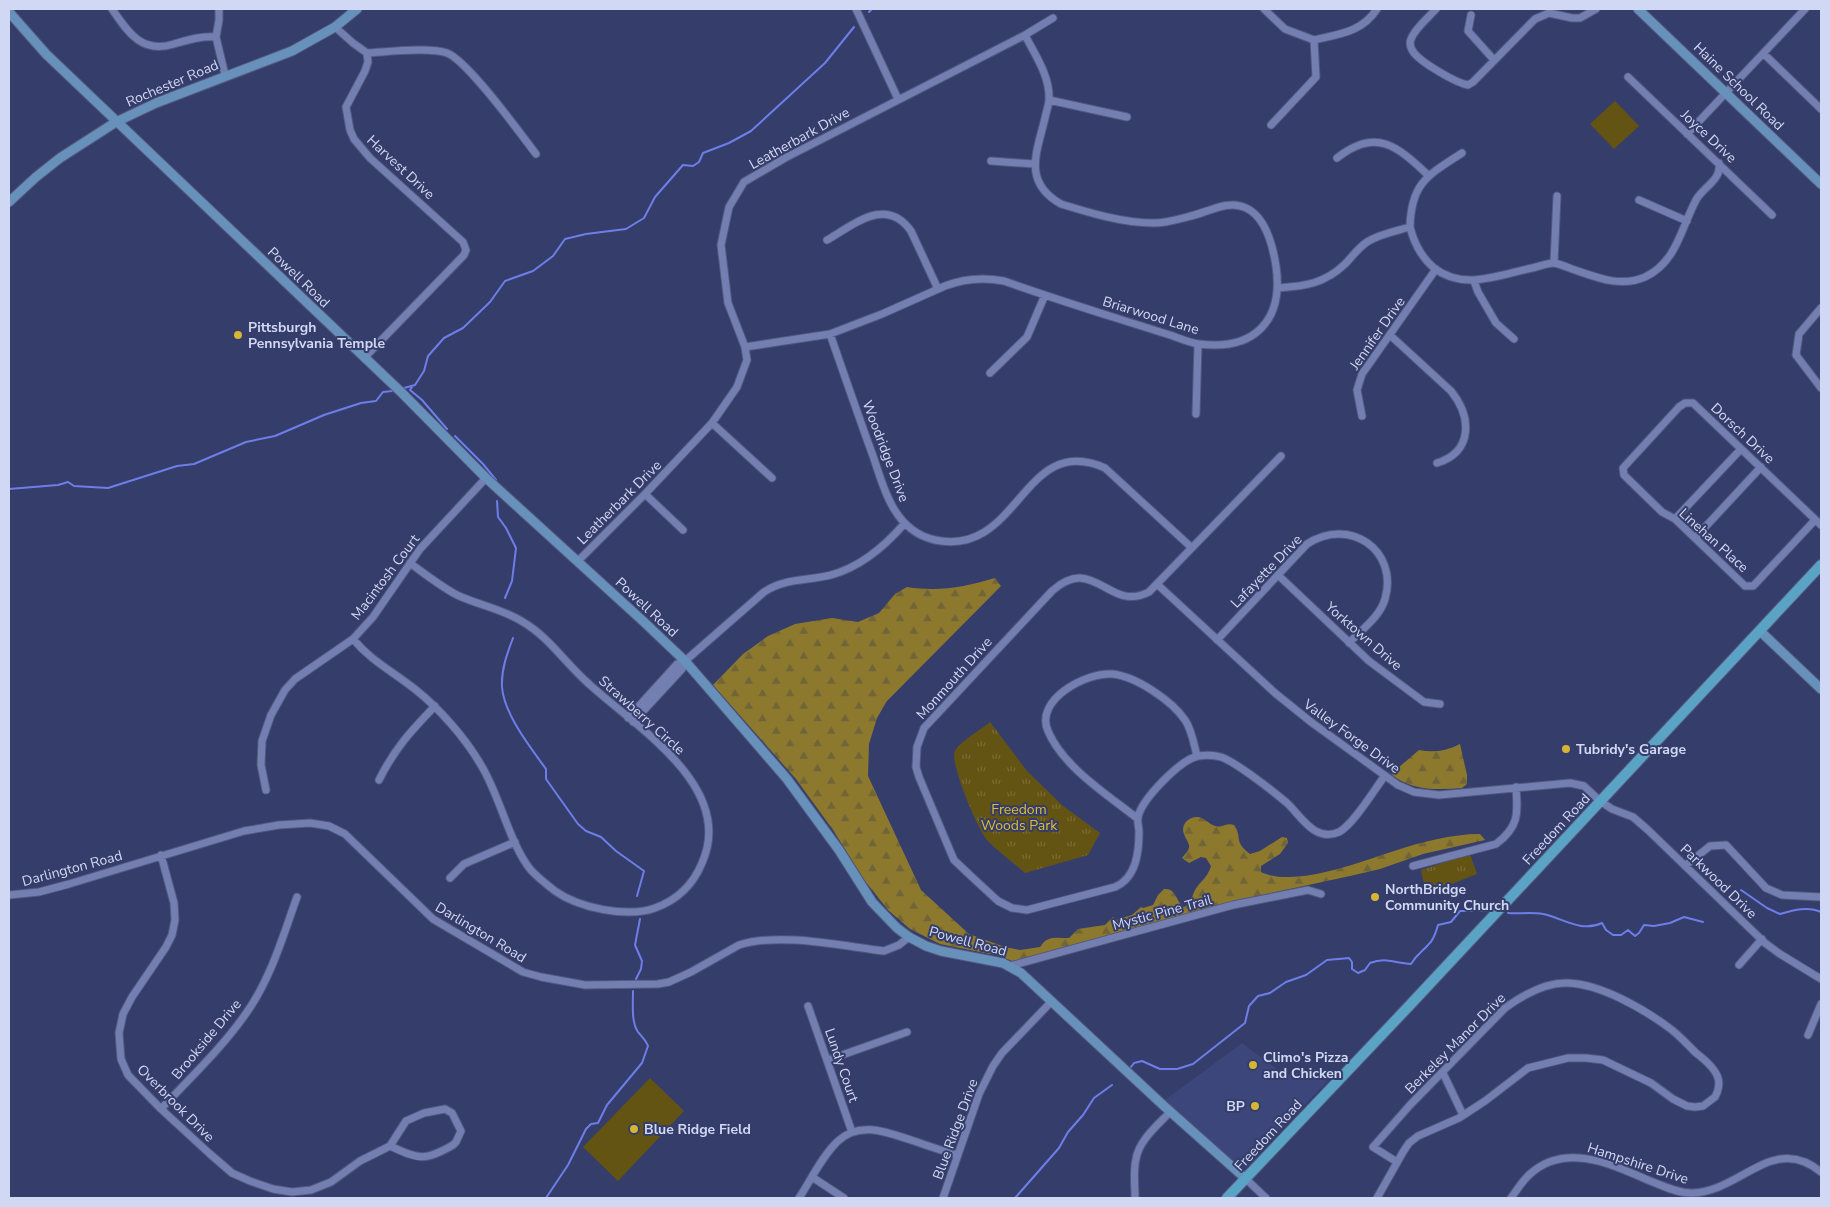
<svg xmlns="http://www.w3.org/2000/svg" width="1830" height="1207" font-family="'Nunito Sans',sans-serif">
<defs>
<pattern id="grass-tufts" width="24" height="20" patternUnits="userSpaceOnUse" patternTransform="scale(1.25)"><rect width="24" height="20" fill="#645413"/><path d="M3 7l-1-3M5 7V3M7 7l1-3M15 17l-1-3M17 17v-4M19 17l1-3" fill="none" stroke="#796c36"/></pattern>
<pattern id="forest-firs" width="22" height="20" patternUnits="userSpaceOnUse" patternTransform="scale(1.25)"><rect width="22" height="20" fill="#8c792e"/><path d="M5 1l3.5 6h-7zM16 11l3.5 6h-7z" fill="#716537"/></pattern>
</defs>
<rect width="100%" height="100%" fill="#353d6a"/>
<path fill="#3d467a" d="M 1242,1043 L 1286,1076 L 1294,1072 L 1328,1081 L 1247,1163 L 1236,1163 L 1165,1100 Z"/>
<path fill="url(#grass-tufts)" d="M 990,722 L 1027,771 L 1063,806 L 1100,833 L 1088,855 L 1025,873 C 1013,862 998,852 987,840 C 978,830 949,762 955,751 C 959,742 982,729 990,722 Z
M 1470,854 L 1477,874 L 1426,894 L 1421,870 Z"/>
<path fill="url(#forest-firs)" d="M 995,578 L 1001,586 L 887,701 L 877,718 L 869,744 L 868,776 L 921,890 L 969,934 L 1005,947 L 1020,950 L 1040,947 C 1047,935 1057,938 1069,938 L 1078,929 L 1105,925 L 1113,917 L 1116,920 L 1132,915 L 1141,907 L 1143,908 L 1153,905 L 1158,895 L 1164,889 C 1177,888 1175,901 1184,907 L 1191,903 C 1194,882 1206,883 1211,866 L 1206,858 L 1201,857 L 1189,863 L 1182,858 C 1185,854 1190,850 1189,845 C 1188,841 1185,838 1184,834 C 1180,825 1189,816 1198,817 C 1205,818 1209,824 1215,826 C 1222,828 1227,822 1234,825 C 1243,838 1233,841 1250,854 L 1260,851 L 1282,837 L 1287,838 L 1288,843 L 1280,854 L 1261,866 L 1261,872 C 1294,888 1360,862 1394,851 C 1421,842 1452,834 1480,834 L 1485,840 L 1423,854 L 1380,869 L 1350,876 L 1230,902 L 1050,953 L 1012,961 L 1000,956 L 940,944 L 910,929 L 888,910 L 865,881 L 833,830 L 796,779 L 713,685 L 743,654 L 768,636 L 795,624 L 832,618 L 858,622 L 879,613 L 895,594 L 907,587 C 939,592 965,587 995,578 Z
M 1460,744 L 1467,775 L 1467,784 L 1462,788 C 1437,790 1411,791 1391,774 L 1419,750 C 1433,753 1447,751 1460,744 Z"/>
<path fill="#645413" d="M 1615,101 L 1639,126 L 1614,149 L 1590,124 Z
M 1449,865 L 1454,880 L 1432,887 L 1430,886 L 1426,873 Z
M 650,1078 L 684,1111 L 618,1181 L 583,1147 Z"/>
<g fill="none" stroke-linecap="round" stroke-linejoin="round">
<path stroke="#6e7ee9" stroke-width="2" d="M 869,12 L 872,9
M 412,387 L 410,390 L 422,400 L 447,429
M 404,388 L 415,385 L 424,371 L 428,356 L 444,338 L 463,328 L 490,302 L 505,281 L 533,271 L 553,256 L 565,239 L 586,234 L 626,229 L 644,218 L 655,197 L 683,165 L 693,166 L 699,162 L 703,153 L 729,143 L 751,131 L 825,63 L 854,27
M 455,436 L 483,464 L 496,480
M 9,489 L 58,485 L 68,482 L 74,486 L 108,488 L 177,466 L 194,464 L 246,442 L 275,436 L 324,415 L 361,403 L 376,401 L 383,392 L 392,391
M 497,501 L 498,517 L 506,528 L 516,548 L 512,581 L 505,598
M 513,638 C 507,654 501,670 502,687 C 504,714 530,747 546,769 L 546,779 L 578,824 L 586,831 L 601,837 L 616,851 L 644,871 L 637,896
M 1741,890 L 1767,908 L 1780,914 C 1794,910 1808,906 1821,912
M 1508,913 C 1519,914 1531,912 1543,914 C 1563,918 1581,933 1602,923 L 1606,930 L 1613,935 L 1621,935 L 1628,930 L 1635,936 L 1639,933 L 1644,925 L 1654,926 L 1670,923 L 1684,917 L 1703,922
M 636,979 L 641,969 L 642,961 L 635,945 L 640,919
M 1131,1067 L 1134,1063 L 1142,1061 L 1160,1069 L 1177,1069 L 1193,1064 L 1245,1023 L 1249,1006 L 1258,996 L 1270,993 L 1286,982 L 1306,975 L 1327,960 L 1349,958 L 1352,962 L 1352,969 L 1358,973 L 1365,970 L 1370,963 C 1386,957 1394,963 1411,964 C 1417,954 1422,952 1428,945 C 1434,940 1436,932 1438,925 L 1451,922 L 1460,911 L 1488,911
M 546,1198 L 568,1165 L 586,1129 L 591,1124 L 598,1123 L 607,1105 L 642,1063 L 648,1046 C 646,1040 642,1037 638,1032 C 631,1022 633,1003 633,991
M 1015,1198 L 1059,1148 L 1068,1132 L 1083,1115 L 1094,1098 L 1112,1085"/>
<defs>
<path id="street" d="M 112,9 C 128,32 141,54 174,44 C 188,40 200,36 216,37
M 219,9 L 219,20 L 216,37 L 225,75
M 856,9 L 898,99
M 1264,9 L 1285,29 L 1314,40
M 1436,9 C 1429,17 1415,28 1411,39 C 1409,44 1411,49 1414,53 C 1422,63 1456,83 1468,85 L 1473,82 L 1535,19 L 1549,13 L 1572,18 L 1580,18 L 1596,9
M 1471,15 L 1468,31 L 1494,60
M 335,27 L 353,43 L 367,53 L 368,62 L 365,71 L 346,107 L 350,130 L 354,139 L 370,158 L 463,242 L 466,250 L 464,255 L 364,358
M 1314,40 C 1340,34 1362,32 1377,9
M 367,53 C 387,52 429,47 447,53 C 468,61 520,133 536,154
M 1764,54 L 1821,109
M 1628,77 L 1772,215
M 1049,100 L 1127,117
M 1271,125 L 1316,77 L 1314,40
M 1687,134 L 1805,9
M 1337,158 C 1376,127 1397,146 1428,175
M 991,161 L 1034,164
M 1639,200 L 1687,221
M 1410,227 C 1411,183 1428,175 1462,153
M 827,240 C 855,224 886,196 911,231 L 938,289
M 1554,263 L 1557,196
M 1474,281 L 1478,292 L 1496,323 L 1514,339
M 1278,288 C 1305,286 1324,284 1345,264 C 1352,257 1358,248 1367,242 C 1379,234 1396,231 1410,227 C 1414,243 1421,257 1434,268 C 1464,291 1499,275 1532,268 C 1538,267 1547,263 1554,263 C 1560,264 1567,267 1572,269 C 1596,277 1620,288 1645,277 C 1677,262 1681,228 1696,200 C 1703,187 1722,180 1719,163
M 1821,308 L 1799,334 L 1796,355 L 1821,388
M 830,334 C 844,374 858,415 873,456 C 879,473 884,493 894,509 C 903,524 917,536 935,540 C 1020,558 1022,431 1105,468 L 1192,548
M 1391,336 L 1451,391 C 1472,417 1473,452 1437,463
M 745,347 L 830,334 L 882,314 L 945,286 C 965,278 983,277 1004,281 C 1041,294 1078,306 1116,318 C 1135,324 1154,330 1173,336 C 1181,339 1190,343 1199,344 C 1254,351 1284,321 1276,266 C 1273,247 1266,217 1246,208 C 1229,199 1208,212 1191,216 C 1179,219 1166,223 1154,223 C 1123,223 1090,213 1061,204 C 1022,182 1037,152 1045,118 C 1046,112 1049,105 1049,99 C 1050,76 1035,55 1025,35
M 990,373 L 1027,337 L 1045,295
M 1196,414 L 1198,344
M 1362,416 L 1357,390 L 1362,374 L 1436,269
M 712,423 L 772,478
M 1281,456 L 1149,592 C 1108,613 1095,553 1052,591 L 924,728 L 917,747 L 916,767 L 919,777 L 951,853 L 954,860 L 972,877 L 998,901 L 1012,908 L 1027,910 L 1115,887 C 1136,878 1139,853 1139,832 C 1139,827 1137,822 1138,817 C 1142,799 1180,760 1198,756 C 1205,755 1214,755 1221,757 C 1236,762 1274,792 1287,803 C 1301,816 1315,843 1339,832 C 1353,825 1374,790 1384,777
M 645,494 L 683,530
M 1675,519 L 1741,449
M 1815,520 L 1756,583 L 1753,586 L 1745,586 L 1675,519 L 1662,512 L 1624,475 L 1623,468 L 1679,407 L 1685,403 L 1693,403 L 1821,525
M 1695,538 L 1761,467
M 578,561 L 645,494 L 712,423 L 737,387 L 747,360 L 745,347 L 728,303 L 721,245 L 729,207 L 744,182 L 785,158 L 1025,35 L 1053,18
M 1278,575 L 1369,661 L 1424,702 L 1440,704
M 1158,585 L 1275,693 L 1311,722 L 1398,785 L 1414,792 L 1439,795 L 1570,783 L 1584,786 L 1600,801 L 1612,809 L 1633,817 L 1648,830 L 1765,943 L 1780,954 L 1821,979
M 353,639 C 372,662 394,672 416,690 C 440,709 466,739 481,765 C 500,796 509,842 530,869 C 537,877 546,884 555,891 C 579,908 627,918 655,908 C 677,900 693,885 702,863 C 736,787 636,727 589,684 C 566,664 549,637 523,622 C 503,609 478,605 457,595 C 440,586 425,574 410,563
M 1217,640 L 1307,544 C 1349,516 1399,550 1385,599 C 1380,617 1361,630 1349,643
M 628,718 L 677,664 L 685,661 L 764,592 C 784,578 808,581 831,575 C 860,567 885,546 904,524
M 633,722 L 682,669 L 685,661
M 379,780 C 395,748 411,731 435,706
M 266,790 L 261,765 L 262,741 L 271,715 L 285,690 L 295,679 L 353,639 L 373,617 L 420,549 L 486,478
M 1138,819 C 1108,795 1063,767 1048,731 C 1034,700 1086,672 1112,674 C 1136,676 1172,701 1185,720 C 1192,730 1194,745 1197,756
M 161,855 L 174,903 L 175,920 L 172,935 L 166,947 L 132,997 L 123,1014 L 119,1033 L 121,1059 L 128,1075 L 161,1109 L 210,1154 L 232,1173 L 250,1181 L 273,1189 L 292,1192 L 311,1190 L 331,1182 L 360,1161 L 390,1146 L 406,1121 L 424,1113 L 445,1109 L 452,1113 L 461,1131 L 456,1142 L 453,1145 C 424,1162 419,1159 390,1146
M 1413,866 L 1496,844 C 1519,827 1518,814 1516,787
M 1685,866 L 1710,846 L 1726,845 L 1766,888 L 1782,895 L 1821,897
M 450,878 L 464,864 L 515,842
M 9,895 L 39,892 L 69,884 L 244,831 L 279,825 L 310,823 L 329,826 L 345,834 L 433,919 L 523,972 L 541,977 L 585,985 L 658,984 L 669,982 L 691,972 L 739,945 C 781,932 841,946 884,951 L 899,945 L 909,937
M 1739,965 L 1762,939
M 1010,966 L 1233,905 L 1308,890 L 1321,894
M 808,1006 L 852,1132
M 1808,1035 L 1821,1004
M 828,1060 L 907,1032
M 1443,1073 L 1463,1115
M 161,1109 C 190,1078 223,1047 247,1012 C 271,978 283,936 297,897
M 812,1177 L 844,1198
M 1246,1179 L 1266,1198
M 799,1198 C 811,1180 822,1156 838,1141 C 860,1120 889,1133 914,1141 C 928,1146 943,1151 958,1155
M 943,1198 L 979,1094 L 993,1066 L 1002,1053 L 1051,1002
M 1135,1198 C 1135,1185 1133,1171 1136,1159 C 1139,1140 1158,1125 1170,1112
M 1377,1198 L 1403,1152 L 1409,1143 L 1418,1136 L 1459,1118 L 1485,1101 L 1528,1068 L 1568,1058 L 1586,1058 L 1603,1060 L 1651,1083 L 1673,1099 L 1687,1106 L 1695,1107 L 1703,1106 L 1715,1097 C 1718,1092 1720,1084 1718,1078 C 1715,1068 1704,1059 1696,1053 C 1687,1044 1678,1034 1668,1027 C 1642,1008 1600,984 1568,983 C 1545,982 1523,995 1505,1008 L 1410,1105 L 1373,1147 L 1397,1162
M 1511,1198 C 1517,1190 1522,1181 1530,1174 C 1565,1142 1611,1164 1648,1180 C 1661,1185 1676,1193 1691,1193 C 1740,1193 1773,1132 1821,1172"/>
<path id="secondary" d="M 1638,9 L 1821,184
M 9,12 L 46,54 L 402,393 L 486,478 L 644,622 L 685,661 L 787,779 L 839,850 L 872,902 L 897,928 L 909,937 L 926,946 L 941,951 L 1003,963 L 1021,973 L 1164,1106 L 1246,1179
M 9,202 L 36,177 L 60,158 L 116,122 L 156,103 L 292,51 L 335,27 L 357,9
M 1760,631 L 1821,689"/>
<path id="primary" d="M 1227,1198 L 1409,1006 L 1821,565"/>
</defs>
<use href="#street" stroke="#53597f" stroke-width="9"/>
<use href="#secondary" stroke="#53597f" stroke-width="11"/>
<use href="#primary" stroke="#53597f" stroke-width="12"/>
<use href="#street" stroke="#747fb1" stroke-width="7"/>
<use href="#secondary" stroke="#6791bb" stroke-width="9"/>
<use href="#primary" stroke="#5aa3c5" stroke-width="10"/>
</g>
<g fill="#d5b534" stroke="#353d6a" stroke-width="2">
<circle cx="238" cy="335" r="5"/>
<circle cx="1566" cy="749" r="5"/>
<circle cx="1375" cy="897" r="5"/>
<circle cx="1253" cy="1065" r="5"/>
<circle cx="1255" cy="1106" r="5"/>
<circle cx="634" cy="1129" r="5"/>
</g>
<g text-anchor="middle" stroke-width="4" stroke-linejoin="round" paint-order="stroke">
<g font-size="14" fill="#d1d8f4" stroke="#353d6a">
<text transform="translate(172 83) rotate(-23)" y="5">Rochester Road</text>
<text transform="translate(1739 86) rotate(44)" y="5">Haine School Road</text>
<text transform="translate(1709 136) rotate(43)" y="5">Joyce Drive</text>
<text transform="translate(799 138) rotate(-29)" y="5">Leatherbark Drive</text>
<text transform="translate(401 167) rotate(43)" y="5">Harvest Drive</text>
<text transform="translate(299 277) rotate(44)" y="5">Powell Road</text>
<text transform="translate(1151 315) rotate(17)" y="5">Briarwood Lane</text>
<text transform="translate(1377 333) rotate(-55)" y="5">Jennifer Drive</text>
<text transform="translate(1743 433) rotate(43)" y="5">Dorsch Drive</text>
<text transform="translate(886 451) rotate(69)" y="5">Woodridge Drive</text>
<text transform="translate(619 502) rotate(-45)" y="5">Leatherbark Drive</text>
<text transform="translate(1714 540) rotate(42)" y="5">Linehan Place</text>
<text transform="translate(1266 571) rotate(-46)" y="5">Lafayette Drive</text>
<text transform="translate(385 577) rotate(-53)" y="5">Macintosh Court</text>
<text transform="translate(647 607) rotate(43)" y="5">Powell Road</text>
<text transform="translate(1364 636) rotate(41)" y="5">Yorktown Drive</text>
<text transform="translate(954 678) rotate(-48)" y="5">Monmouth Drive</text>
<text transform="translate(642 715) rotate(42)" y="5">Strawberry Circle</text>
<text transform="translate(1352 736) rotate(36)" y="5">Valley Forge Drive</text>
<text transform="translate(1556 829) rotate(-47)" y="5">Freedom Road</text>
<text transform="translate(72 868) rotate(-15)" y="5">Darlington Road</text>
<text transform="translate(1719 881) rotate(44)" y="5">Parkwood Drive</text>
<text transform="translate(1162 912) rotate(-15)" y="5">Mystic Pine Trail</text>
<text transform="translate(481 932) rotate(31)" y="5">Darlington Road</text>
<text transform="translate(968 941) rotate(15)" y="5">Powell Road</text>
<text transform="translate(206 1039) rotate(-50)" y="5">Brookside Drive</text>
<text transform="translate(1455 1043) rotate(-45)" y="5">Berkeley Manor Drive</text>
<text transform="translate(842 1065) rotate(71)" y="5">Lundy Court</text>
<text transform="translate(176 1103) rotate(45)" y="5">Overbrook Drive</text>
<text transform="translate(955 1129) rotate(-70)" y="5">Blue Ridge Drive</text>
<text transform="translate(1268 1135) rotate(-47)" y="5">Freedom Road</text>
<text transform="translate(1638 1163) rotate(18)" y="5">Hampshire Drive</text>
</g>
<g font-size="14" font-weight="bold" fill="#d1d8f4" stroke="#353d6a" text-anchor="start">
<text x="248" y="332">Pittsburgh<tspan x="248" dy="16">Pennsylvania Temple</tspan></text>
<text x="1576" y="754">Tubridy's Garage</text>
<text x="1385" y="894">NorthBridge<tspan x="1385" dy="16">Community Church</tspan></text>
<text x="1263" y="1062">Climo's Pizza<tspan x="1263" dy="16">and Chicken</tspan></text>
<text x="1245" y="1111" text-anchor="end">BP</text>
<text x="644" y="1134">Blue Ridge Field</text>
</g>
<g font-size="14" fill="#dfbd30" stroke="#353d6a">
<text x="1019" y="814">Freedom<tspan x="1019" dy="16">Woods Park</tspan></text>
</g>
</g>
<rect width="1830" height="1207" fill="none" stroke="#d1d8f4" stroke-width="20"/>
</svg>
